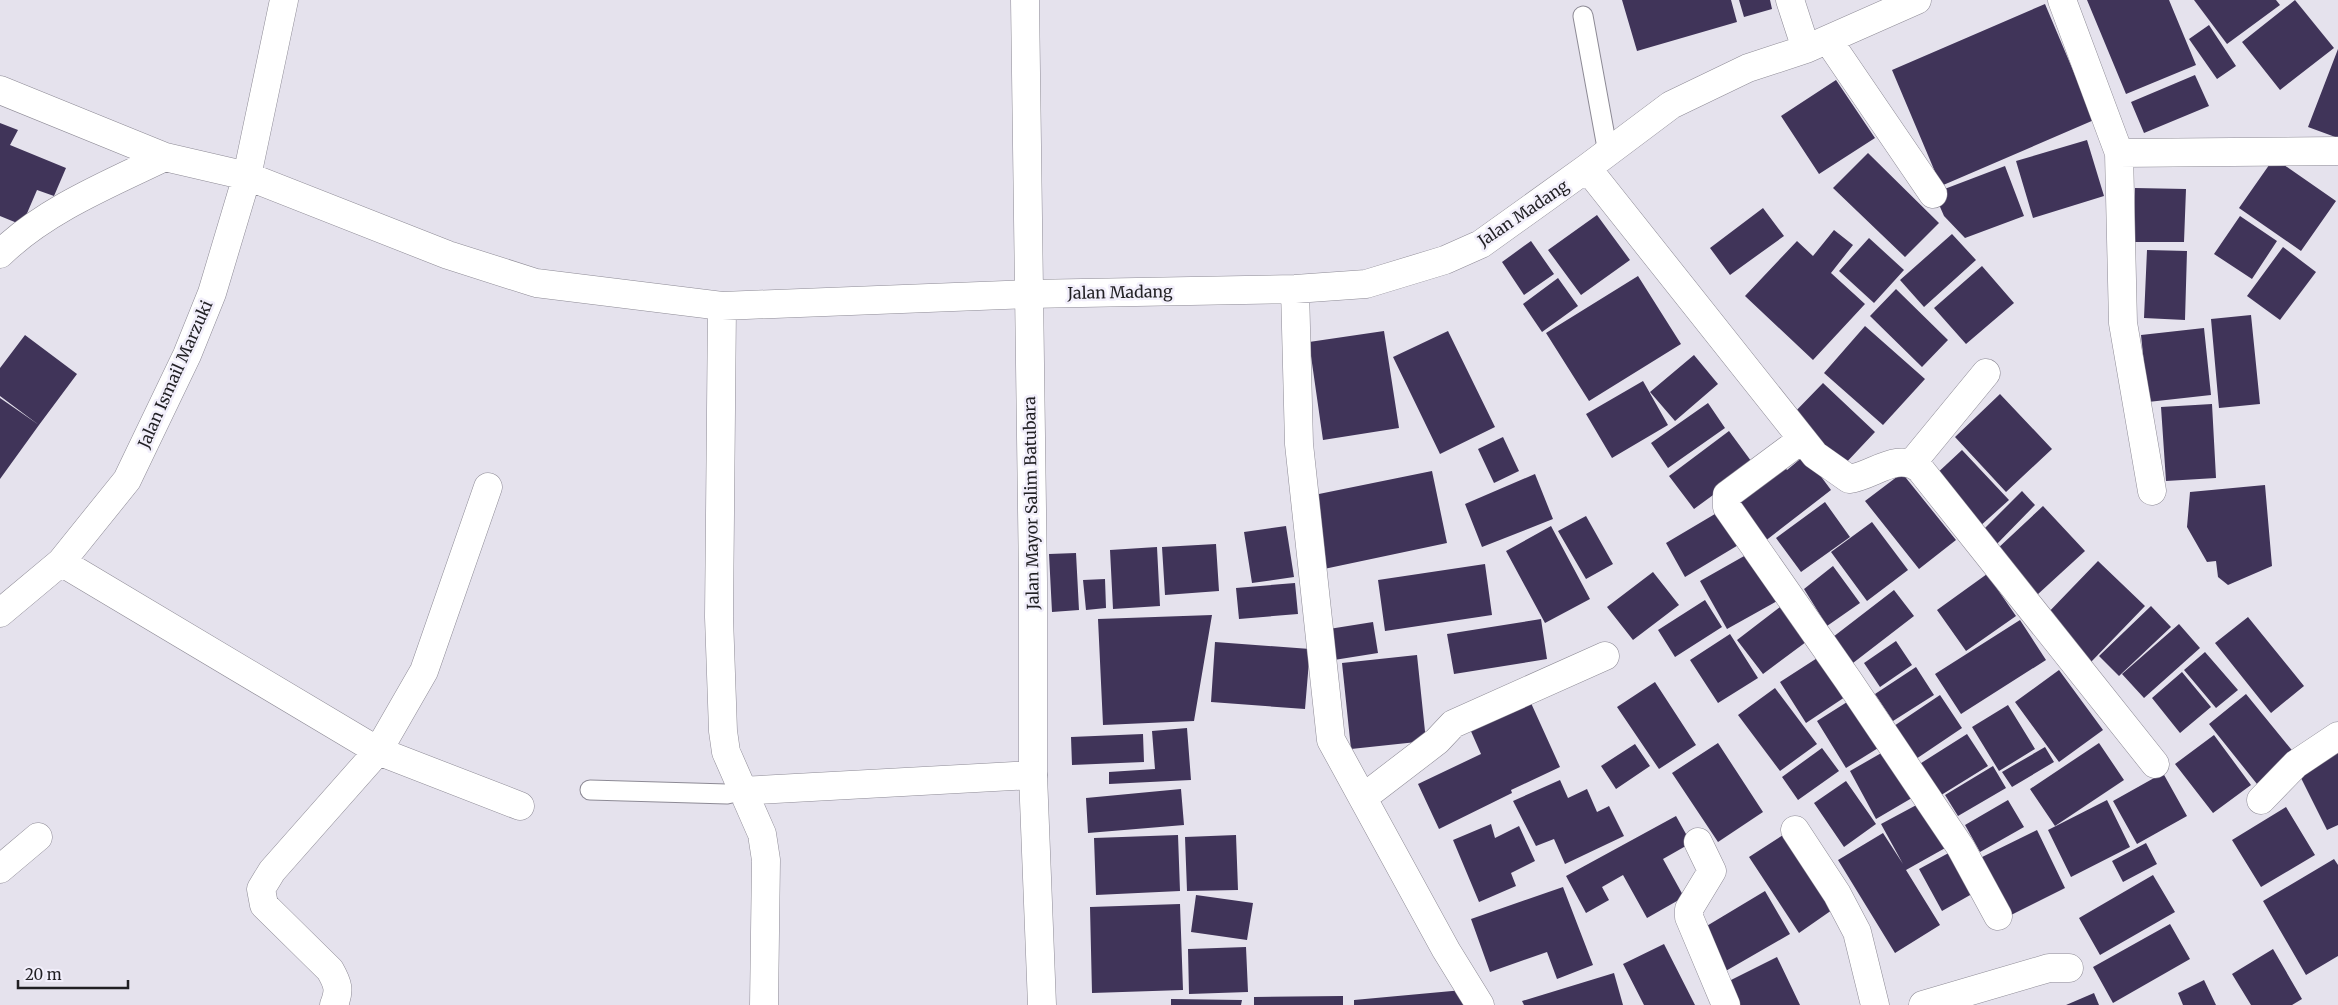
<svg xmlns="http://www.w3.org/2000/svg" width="2338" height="1005" font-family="Merriweather,serif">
<rect width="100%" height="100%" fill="#e5e2ed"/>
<path fill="#403459" d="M 1622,0 L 1731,0 L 1737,22 L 1637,51 Z
M 1739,0 L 1770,0 L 1772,9 L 1744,17 Z
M 2087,0 L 2169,0 L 2196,65 L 2126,94 Z
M 2194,0 L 2276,0 L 2280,5 L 2227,44 Z
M 2295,0 L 2334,48 L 2280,90 L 2242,42 Z
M 2045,4 L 2094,120 L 1941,186 L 1892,70 Z
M 2209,25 L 2236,66 L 2217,79 L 2189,39 Z
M 2338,49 L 2338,138 L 2308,127 Z
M 2195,75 L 2209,106 L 2144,133 L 2131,102 Z
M 1836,80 L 1875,138 L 1819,174 L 1781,116 Z
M 0,123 L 18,130 L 10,145 L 66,168 L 54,196 L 37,190 L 22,225 L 0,216 Z
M 2087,140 L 2104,196 L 2033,218 L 2016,161 Z
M 1868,153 L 1939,223 L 1905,257 L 1833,188 Z
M 2274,158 L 2336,201 L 2301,251 L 2239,208 Z
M 2005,166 L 2024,216 L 1965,238 L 1944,216 L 1934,193 Z
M 2135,188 L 2186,189 L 2184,242 L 2134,242 Z
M 1763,208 L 1784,236 L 1730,275 L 1710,248 Z
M 1597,215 L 1630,260 L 1581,295 L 1548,250 Z
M 2240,216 L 2277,241 L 2252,279 L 2214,254 Z
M 1834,230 L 1853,245 L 1831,273 L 1865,304 L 1813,360 L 1745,296 L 1797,241 L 1813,256 Z
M 1952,234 L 1976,260 L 1924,307 L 1900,280 Z
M 1869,238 L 1904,270 L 1874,303 L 1839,271 Z
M 1531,241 L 1554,274 L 1524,295 L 1502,262 Z
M 2283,247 L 2316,272 L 2280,320 L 2247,296 Z
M 2147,250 L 2187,251 L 2185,320 L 2144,318 Z
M 1982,266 L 2014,303 L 1966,344 L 1934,308 Z
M 1638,276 L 1681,344 L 1589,401 L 1546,333 Z
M 1558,278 L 1578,306 L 1542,332 L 1523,304 Z
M 1896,289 L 1948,340 L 1922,367 L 1870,316 Z
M 2251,315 L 2260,404 L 2219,408 L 2211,319 Z
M 1865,326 L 1925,379 L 1883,425 L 1824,373 Z
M 2204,328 L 2211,395 L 2148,402 L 2141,335 Z
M 1384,331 L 1399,428 L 1323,440 L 1309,342 Z
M 1448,331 L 1495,427 L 1440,454 L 1393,357 Z
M 25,335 L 77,374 L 39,425 L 0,396 L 0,368 Z
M 1694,355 L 1718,384 L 1675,421 L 1650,392 Z
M 1643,381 L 1668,425 L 1612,458 L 1586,414 Z
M 1823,383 L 1875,432 L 1843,466 L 1790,417 Z
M 2000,394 L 2052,449 L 2006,492 L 1955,437 Z
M 0,398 L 39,425 L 0,479 Z
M 1708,403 L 1725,428 L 1668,468 L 1651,443 Z
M 2212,404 L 2216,478 L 2166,481 L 2161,407 Z
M 1729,431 L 1754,465 L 1694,509 L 1669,476 Z
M 1503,437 L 1519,471 L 1494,483 L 1478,449 Z
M 1962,450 L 2009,500 L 1979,527 L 1933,477 Z
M 1805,455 L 1831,490 L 1760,545 L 1726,501 L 1779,460 L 1787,470 Z
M 1432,471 L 1447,543 L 1324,569 L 1309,496 Z
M 1902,473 L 1956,540 L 1919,569 L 1865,501 Z
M 1535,474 L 1553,519 L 1482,547 L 1465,504 Z
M 2265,485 L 2272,566 L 2228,585 L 2218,577 L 2216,561 L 2207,562 L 2187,527 L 2190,492 Z
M 2022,491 L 2035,505 L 1994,547 L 1980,533 Z
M 1825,502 L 1850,537 L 1801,572 L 1776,538 Z
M 2043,506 L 2085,551 L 2037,595 L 1996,550 Z
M 1720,511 L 1740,544 L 1685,577 L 1666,543 Z
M 1586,516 L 1613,564 L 1586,579 L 1558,531 Z
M 1872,522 L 1908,570 L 1867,601 L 1831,552 Z
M 1286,526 L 1294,577 L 1252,583 L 1244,532 Z
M 1551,526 L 1590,599 L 1545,623 L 1506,551 Z
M 1216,544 L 1219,591 L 1165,595 L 1162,547 Z
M 1157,547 L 1160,606 L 1113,609 L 1110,550 Z
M 1753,551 L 1779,600 L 1727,629 L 1700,581 Z
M 1076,553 L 1079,610 L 1052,612 L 1049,554 Z
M 2098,561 L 2145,606 L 2091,662 L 2044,617 Z
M 1485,564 L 1492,615 L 1385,631 L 1378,580 Z
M 1833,566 L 1860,603 L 1827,626 L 1804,589 Z
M 1653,572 L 1679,605 L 1633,640 L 1607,607 Z
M 1987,574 L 2016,616 L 1966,651 L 1937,610 Z
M 1105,579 L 1106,608 L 1086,610 L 1083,580 Z
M 1295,583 L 1298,614 L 1239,619 L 1236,588 Z
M 1894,590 L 1914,616 L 1853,663 L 1833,637 Z
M 1705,600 L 1722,627 L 1675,657 L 1658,630 Z
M 1784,604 L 1810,639 L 1763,674 L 1737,640 Z
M 2151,606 L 2171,627 L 2119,676 L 2099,656 Z
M 1212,615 L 1194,721 L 1103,725 L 1098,619 Z
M 2248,617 L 2304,686 L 2271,713 L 2215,643 Z
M 1541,619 L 1547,659 L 1454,674 L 1447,634 Z
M 2020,620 L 2046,660 L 1961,714 L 1935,674 Z
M 1373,622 L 1378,653 L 1334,660 L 1329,629 Z
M 2179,624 L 2200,648 L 2144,698 L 2122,674 Z
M 1730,634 L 1758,678 L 1718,703 L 1690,660 Z
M 1896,641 L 1912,665 L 1880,687 L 1864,663 Z
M 1215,642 L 1310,649 L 1305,709 L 1211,702 Z
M 2205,652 L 2238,690 L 2216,708 L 2184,670 Z
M 1825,653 L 1851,693 L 1806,723 L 1780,682 Z
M 1417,655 L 1426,741 L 1351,749 L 1342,663 Z
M 1916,667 L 1934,695 L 1893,721 L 1875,694 Z
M 2059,670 L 2103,730 L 2059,762 L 2015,702 Z
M 2182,672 L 2211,707 L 2180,733 L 2152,698 Z
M 1655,682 L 1696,745 L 1659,769 L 1617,707 Z
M 1775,688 L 1817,744 L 1780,771 L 1738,715 Z
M 1526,692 L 1560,767 L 1511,790 L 1512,793 L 1439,829 L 1418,784 L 1481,754 L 1466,720 Z
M 2246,694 L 2295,754 L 2257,784 L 2209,724 Z
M 1940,695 L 1962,728 L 1913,761 L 1891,728 Z
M 1855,697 L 1883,745 L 1846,768 L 1817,721 Z
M 2008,705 L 2035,749 L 1999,771 L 1972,727 Z
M 1187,728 L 1191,780 L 1109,784 L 1109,772 L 1155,769 L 1152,731 Z
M 1143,734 L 1144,762 L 1072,765 L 1071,737 Z
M 1967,734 L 1988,766 L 1938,797 L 1918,765 Z
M 2214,735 L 2251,785 L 2213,813 L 2175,764 Z
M 1718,743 L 1763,812 L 1718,842 L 1672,773 Z
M 2099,743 L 2124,780 L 2055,826 L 2030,789 Z
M 1635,744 L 1650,766 L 1616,789 L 1601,766 Z
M 2045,747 L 2054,762 L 2012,787 L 2002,772 Z
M 1822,748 L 1839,771 L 1798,800 L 1782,777 Z
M 1890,748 L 1917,795 L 1876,819 L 1850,771 Z
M 2338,752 L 2338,825 L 2327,830 L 2298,772 Z
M 1993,766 L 2006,788 L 1958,816 L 1945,795 Z
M 2163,773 L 2187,816 L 2137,844 L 2113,801 Z
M 1560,780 L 1568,798 L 1587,789 L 1597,812 L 1609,806 L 1624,836 L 1565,864 L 1554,839 L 1536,846 L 1513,801 Z
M 1846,781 L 1876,824 L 1844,847 L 1814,803 Z
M 1181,789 L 1184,825 L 1088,833 L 1086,798 Z
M 2008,800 L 2024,827 L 1980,852 L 1965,825 Z
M 2107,800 L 2130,847 L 2071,877 L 2048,830 Z
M 1922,802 L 1947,847 L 1906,870 L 1940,925 L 1895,953 L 1838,860 L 1883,833 L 1903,864 L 1881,824 Z
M 2286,807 L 2315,855 L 2261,887 L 2232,840 Z
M 1676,816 L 1691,843 L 1663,859 L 1684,897 L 1647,918 L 1623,875 L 1602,887 L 1609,900 L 1586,913 L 1566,876 Z
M 1491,824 L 1495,838 L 1519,826 L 1535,861 L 1511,873 L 1516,886 L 1479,902 L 1453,840 Z
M 2037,830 L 2065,888 L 2007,917 L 1978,859 Z
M 1178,835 L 1180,891 L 1096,895 L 1094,838 Z
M 1236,835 L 1238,890 L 1187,891 L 1185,837 Z
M 1783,835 L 1832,910 L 1799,933 L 1749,857 Z
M 2146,843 L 2157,864 L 2123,882 L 2112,861 Z
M 1956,849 L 1979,890 L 1942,911 L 1919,869 Z
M 2334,859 L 2338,865 L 2338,956 L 2306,975 L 2263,901 Z
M 2153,875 L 2175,912 L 2100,955 L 2079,918 Z
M 1563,887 L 1593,965 L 1557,979 L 1547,952 L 1490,972 L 1471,919 Z
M 1765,891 L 1790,934 L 1724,972 L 1700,930 Z
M 1196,895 L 1253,903 L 1247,940 L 1191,932 Z
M 1180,904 L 1183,990 L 1092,993 L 1090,907 Z
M 2170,924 L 2190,959 L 2113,1003 L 2093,967 Z
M 1664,944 L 1695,1005 L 1644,1005 L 1623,964 Z
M 1246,947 L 1248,992 L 1189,994 L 1188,949 Z
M 2273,949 L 2302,999 L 2292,1005 L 2251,1005 L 2232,974 Z
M 1777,957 L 1800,1005 L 1734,1005 L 1723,984 Z
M 1614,973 L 1623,1005 L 1524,1005 L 1522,1001 Z
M 2204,980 L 2216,1005 L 2183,1005 L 2178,993 Z
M 1463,990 L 1465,1005 L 1354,1005 L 1354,1000 Z
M 2094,993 L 2099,1005 L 2066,1005 Z
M 1343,996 L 1343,1005 L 1254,1005 L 1254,997 Z
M 1171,999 L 1242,1000 L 1241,1005 L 1171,1005 Z"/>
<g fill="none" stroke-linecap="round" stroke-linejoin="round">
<defs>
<path id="lane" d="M 1583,16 L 1608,153
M 590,790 L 727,794 L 741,791"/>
<path id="street" d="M 1790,0 L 1806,49
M 2062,0 L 2119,153 L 2123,323 L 2152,491
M 1828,40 L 1933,194
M 0,90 L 165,157 L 247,176 L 448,255 L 536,283 L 722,306 L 1028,294 L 1295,289 L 1366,284 L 1445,260 L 1481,244 L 1587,168 L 1671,105 L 1748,68 L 1806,49 L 1917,0
M 2119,153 L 2338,151
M 1587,168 L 1815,455 L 1849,479 C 1873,476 1897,451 1920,469 L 2155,764
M 0,254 C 45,210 109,184 165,157
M 1295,289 L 1299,444 L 1331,740 L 1446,950 L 1480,1005
M 722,306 L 719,617 L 723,731 L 726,752 L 762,834 L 766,860 L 764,1005
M 1801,440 L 1727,495 L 1727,507 L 1848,680 L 1961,848 L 1998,916
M 1912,463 L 1986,373
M 61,562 L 378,751 L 520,806
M 0,613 L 61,562 L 127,480 L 187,355 L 212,293 L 247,176 L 284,0
M 741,791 L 1033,775
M 1364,797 L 1437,741 L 1453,724 L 1605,656
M 2261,800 L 2296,764 L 2338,736
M 1795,830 L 1837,894 L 1857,932 L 1875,1005
M 1698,842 L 1712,871 L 1689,909 L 1689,917 L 1726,1005
M 0,869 L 38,837
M 334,1005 C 340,990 338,984 330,970 L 264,905 L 261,889 L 272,871 L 378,751 L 424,671 L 488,487
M 1923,1005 L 2049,968 L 2069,968"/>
<path id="secondary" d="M 1025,0 L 1033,582 L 1033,775 L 1042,1005"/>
</defs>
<use href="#lane" stroke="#8d8a95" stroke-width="21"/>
<use href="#street" stroke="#8d8a95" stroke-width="29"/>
<use href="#secondary" stroke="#8d8a95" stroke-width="29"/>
<use href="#lane" stroke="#fff" stroke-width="19"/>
<use href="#street" stroke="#fff" stroke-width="28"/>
<use href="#secondary" stroke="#fff" stroke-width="28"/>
</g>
<g text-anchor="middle" stroke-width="5" stroke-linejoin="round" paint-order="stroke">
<g font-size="16" fill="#201f23" stroke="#f2effb">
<text transform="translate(1523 213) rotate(-34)" y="6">Jalan Madang</text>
<text transform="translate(1120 292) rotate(-1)" y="6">Jalan Madang</text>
<text transform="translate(175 374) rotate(-66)" y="6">Jalan Ismail Marzuki</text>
<text transform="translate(1031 503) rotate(-91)" y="6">Jalan Mayor Salim Batubara</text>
</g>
</g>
<path d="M18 980v8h110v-8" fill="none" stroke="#201f23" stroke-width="2.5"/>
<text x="25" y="980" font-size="15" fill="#201f23" stroke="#f2effb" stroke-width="4" paint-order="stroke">20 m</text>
</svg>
